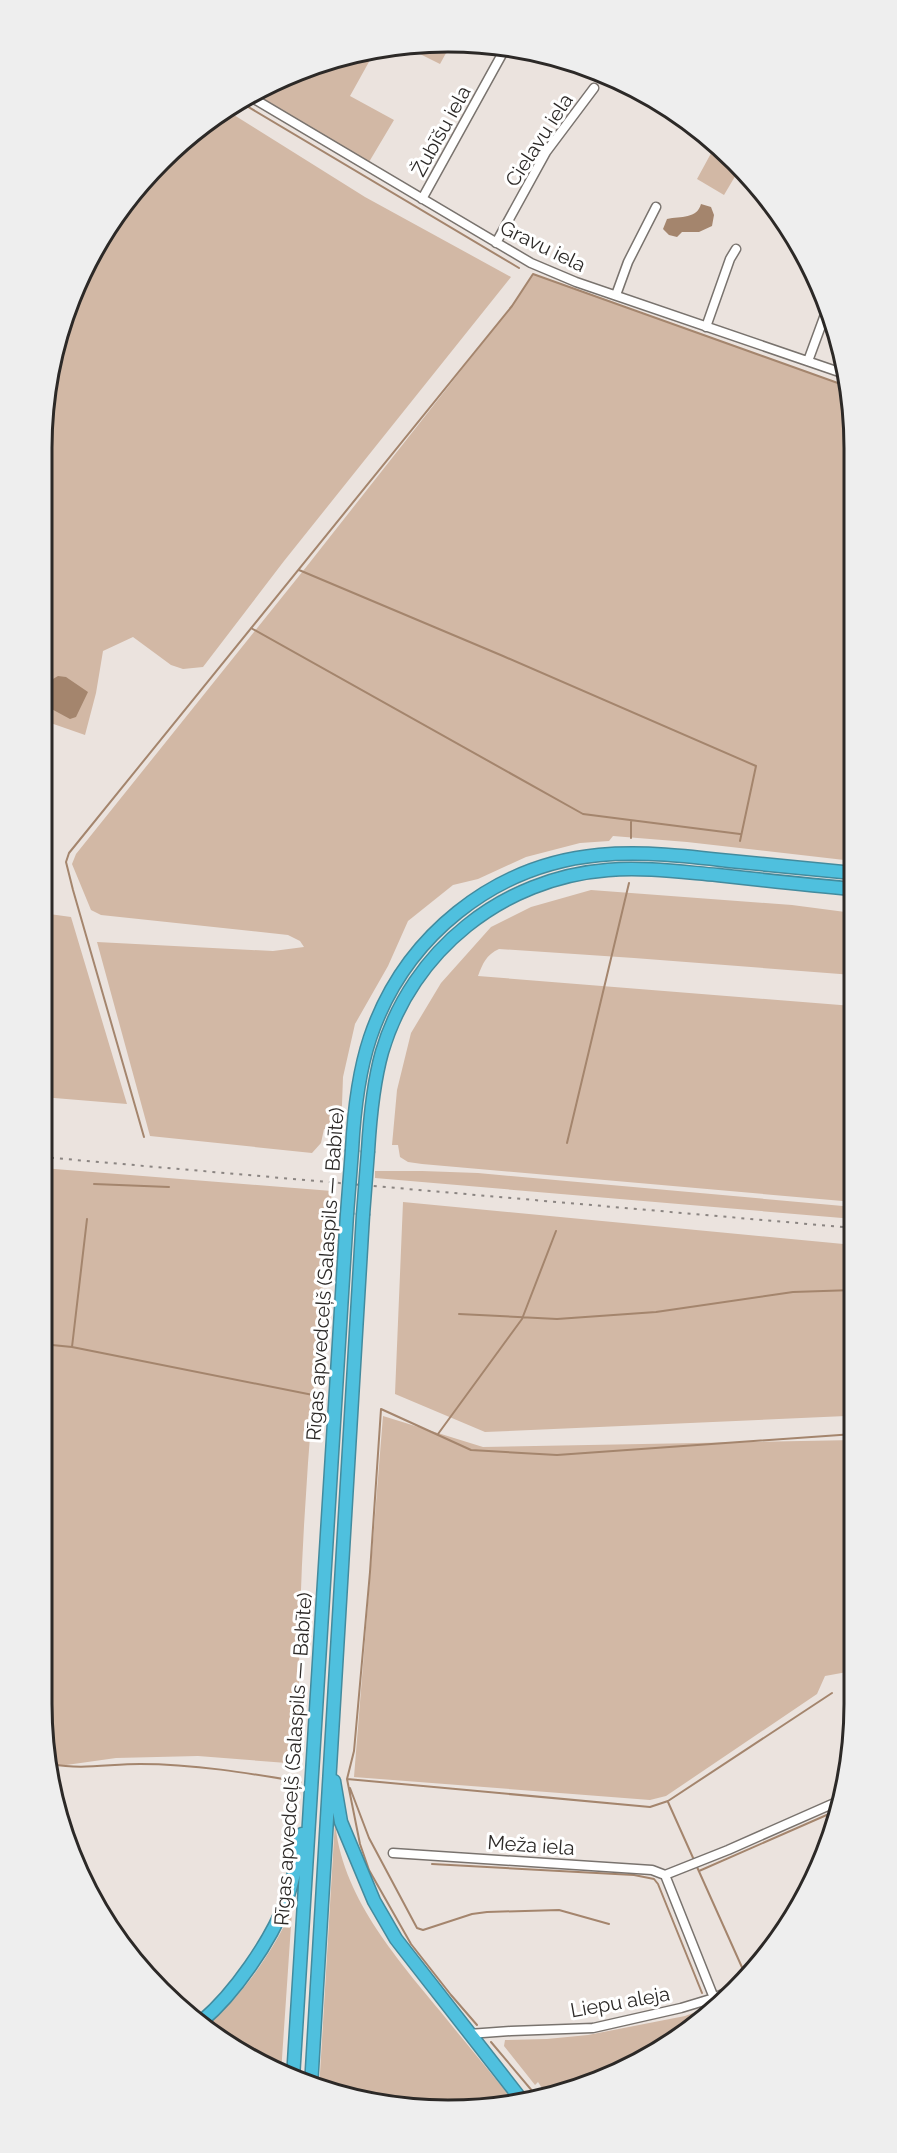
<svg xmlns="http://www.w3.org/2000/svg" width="897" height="2153" font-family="Raleway,sans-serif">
<rect width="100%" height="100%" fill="#ebe3de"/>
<path fill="#d2b8a5" d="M 422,43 L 451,44 L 440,64 L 404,46 Z
M 375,51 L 350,96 L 394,120 L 369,162 L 254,93 C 289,71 335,57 375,51 Z
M 226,110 L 365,197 L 511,277 L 284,561 L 203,667 L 183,669 L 171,665 L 133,637 L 103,651 L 96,693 L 85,735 L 42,720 L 42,449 L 63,318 L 96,246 L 143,181 L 201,126 Z
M 715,146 L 740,168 L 724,195 L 697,179 Z
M 533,274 L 849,387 L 851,395 L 853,861 L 687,842 L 613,836 L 609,841 L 580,843 L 526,857 L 478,879 L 453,885 L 408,921 L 388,966 L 355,1024 L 343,1077 L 341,1132 L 324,1129 L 321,1143 L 312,1153 L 150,1136 L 97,942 L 273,951 L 304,947 L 300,941 L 288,935 L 101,915 L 91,910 L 72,864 L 76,854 L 307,566 L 511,307 Z
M 591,890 L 792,905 L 853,913 L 853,975 L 634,958 L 499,949 C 486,955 483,963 478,976 L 853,1006 L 854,1202 L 422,1164 L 408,1162 L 400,1157 L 398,1145 L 392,1145 L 397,1090 L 411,1033 L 441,983 L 491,927 L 531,907 Z
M 42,913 L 71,917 L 127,1104 L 42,1097 Z
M 42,1168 L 332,1191 C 314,1382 294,1573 300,1764 L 198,1756 L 116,1758 L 52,1767 L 42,1704 Z
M 375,1171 L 422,1171 L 478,1173 L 854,1207 L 854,1219 L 375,1178 Z
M 403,1202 L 854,1245 L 854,1417 L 846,1416 L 485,1432 L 395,1394 Z
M 383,1416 L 483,1447 L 854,1440 L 855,1681 L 847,1672 L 825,1676 L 817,1694 L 666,1796 L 650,1800 L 354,1777 Z
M 335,1821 C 341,1895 395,1956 440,2011 C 465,2042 491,2073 516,2104 L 395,2107 L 319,2090 Z
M 292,1911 L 281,2073 L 246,2057 L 206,2025 C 244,1995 271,1953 292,1911 Z
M 725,2001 L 717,2010 L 652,2056 L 547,2096 L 538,2082 L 535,2085 L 504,2046 L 505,2040 L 547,2039 L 588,2035 L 685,2016 Z"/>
<path fill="#a4856d" d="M 701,204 L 711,207 L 714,215 L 712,226 L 699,232 L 682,232 L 677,237 L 669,235 L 663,229 L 667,219 C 681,216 697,219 701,204 Z
M 58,676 L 66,677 L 88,692 L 76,717 L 70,719 L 46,706 L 44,699 L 53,679 Z"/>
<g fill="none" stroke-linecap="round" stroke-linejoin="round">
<path stroke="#a4856d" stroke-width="2" d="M 240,102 L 519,268
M 299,570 L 503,656 L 756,766 L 740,841
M 251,628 L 583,814 L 740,834
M 631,838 L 631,821
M 144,1137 L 73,890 L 66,862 L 69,853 L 512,306 L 533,274 L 849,387
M 567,1143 L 629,883
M 94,1184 L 169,1187
M 459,1314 L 557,1319 L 656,1312 L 793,1292 L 854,1290
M 42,1344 L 72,1347 L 318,1396
M 72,1347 L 87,1219
M 438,1434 L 522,1319 L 556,1231
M 52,1764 C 81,1770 110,1764 140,1764 C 194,1764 248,1773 301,1782
M 347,1779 L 650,1807 L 668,1801 L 832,1693
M 350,1788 L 369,1838 L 417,1928 L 423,1930 L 472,1914 L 487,1912 L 559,1910 L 609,1924
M 668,1802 L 694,1860
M 432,1864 L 634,1875 L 654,1879 L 658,1884 L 702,1993
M 697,1867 L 745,1974
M 699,1871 L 838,1810
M 477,2025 L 451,1995 L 411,1944 L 369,1870 L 360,1844 L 347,1779 L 354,1751 L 370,1572 L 381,1409 L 471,1450 L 557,1455 L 854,1434
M 491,2042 L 539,2099"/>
<defs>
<path id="minor" d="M 249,96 L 531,263 L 576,282 L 845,374
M 422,199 L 506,47
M 496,243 L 546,152 L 594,88
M 616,295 L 628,262 L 656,207
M 706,327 L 730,259 L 736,249
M 808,361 L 826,312
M 393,1853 L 652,1870 L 665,1875
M 714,1998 L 665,1875 L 728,1850 L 839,1801
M 469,2034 L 511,2031 L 593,2028 L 681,2008 L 714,1998 L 738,1987"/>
<path id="highway" d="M 352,1150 C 354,1112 358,1074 370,1038 C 404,937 493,865 599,855 C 643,851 687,856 730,861 C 771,865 812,869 853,873
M 368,1151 C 370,1118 373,1084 382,1052 C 412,950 503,878 608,870 C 644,867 681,872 717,875 C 762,880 808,885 853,889
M 334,1781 L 341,1822 L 374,1901 L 396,1939 L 524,2103
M 202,2021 C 234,1994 271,1941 286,1901 C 294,1881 297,1856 302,1834
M 293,2078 L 347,1214
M 311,2086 L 363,1215"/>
</defs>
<use href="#minor" stroke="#79736e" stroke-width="11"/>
<use href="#highway" stroke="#438b9e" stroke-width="15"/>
<use href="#minor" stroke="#fff" stroke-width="8"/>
<use href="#highway" stroke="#4fc0de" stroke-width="12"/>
<path stroke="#8b8582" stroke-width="2" stroke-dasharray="3 6" stroke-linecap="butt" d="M 42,1157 L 854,1228"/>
<defs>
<path id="highway-bridge" d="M 347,1214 L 352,1150
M 363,1215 L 368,1151"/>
</defs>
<use href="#highway-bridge" stroke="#438b9e" stroke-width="15" stroke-linecap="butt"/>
<use href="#highway-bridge" stroke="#4fc0de" stroke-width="12"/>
</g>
<g text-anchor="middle" stroke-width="6" stroke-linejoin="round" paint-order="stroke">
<g font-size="20" fill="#2c2927" stroke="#fff">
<text transform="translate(441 131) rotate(-61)" y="7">Žubīšu iela</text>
<text transform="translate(539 140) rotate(-57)" y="7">Cielavu iela</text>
<text transform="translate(543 246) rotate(26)" y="7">Gravu iela</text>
<text transform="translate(325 1274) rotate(-86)" y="7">Rīgas apvedceļš (Salaspils — Babīte)</text>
<text transform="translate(293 1759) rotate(-86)" y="7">Rīgas apvedceļš (Salaspils — Babīte)</text>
<text transform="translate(531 1845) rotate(4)" y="7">Meža iela</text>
<text transform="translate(620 2002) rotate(-10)" y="7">Liepu aleja</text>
</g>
</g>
<path d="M0 0H897V2153H0ZM448 52H448A396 396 0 0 1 844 448V1704A396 396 0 0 1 448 2100H448A396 396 0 0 1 52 1704V448A396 396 0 0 1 448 52Z" fill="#eee" fill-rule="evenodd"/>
<path fill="none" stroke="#2c2927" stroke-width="3" d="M448 52H448A396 396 0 0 1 844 448V1704A396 396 0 0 1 448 2100H448A396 396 0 0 1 52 1704V448A396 396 0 0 1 448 52Z"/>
</svg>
